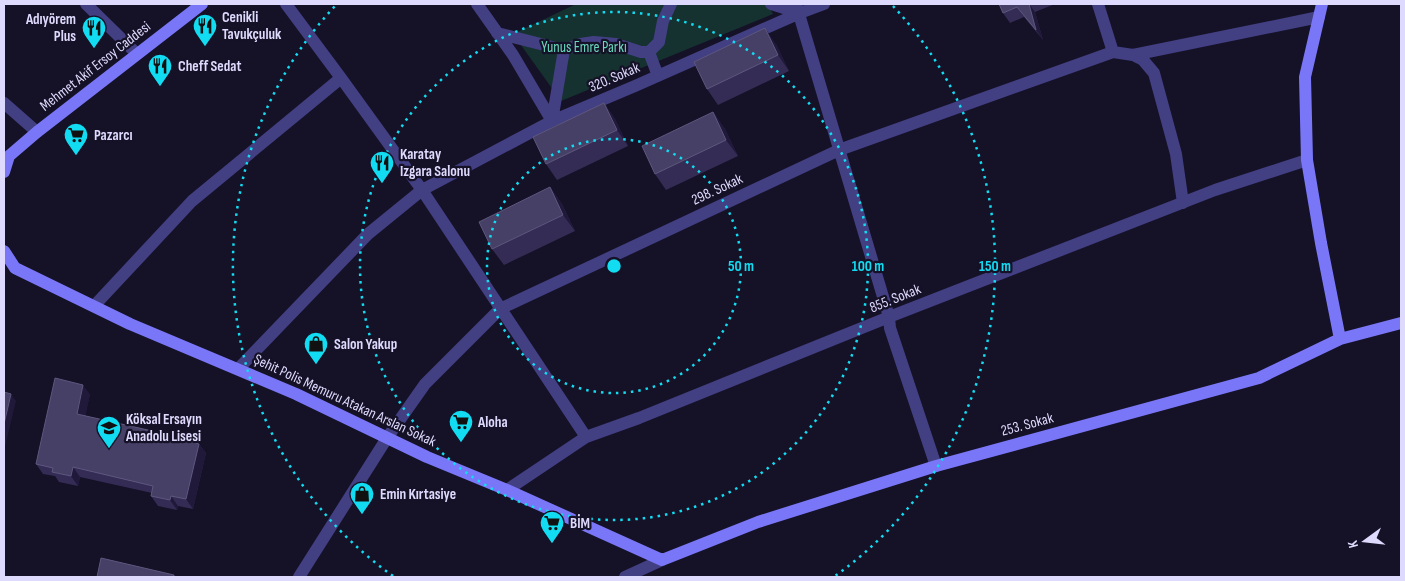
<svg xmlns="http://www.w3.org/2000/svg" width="1405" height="581" font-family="'Sofia Sans Condensed',sans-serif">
<rect width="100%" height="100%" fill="#151127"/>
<path fill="#153130" d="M 576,4 L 768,4 L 773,14 L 561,101 L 513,34 Z"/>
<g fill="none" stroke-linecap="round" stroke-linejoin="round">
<path stroke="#423f83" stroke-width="12" d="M 86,4 L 137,54
M 286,4 L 341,78 L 422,190 L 586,437
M 477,4 L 513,55 L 552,121
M 771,4 L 800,13
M 796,4 L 889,317 L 890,328 L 936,466
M 1098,4 L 1113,52 L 1133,55 L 1143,60 L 1154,73 L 1176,154 L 1183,203
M 497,33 L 564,50 L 580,44 L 594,42 L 616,44 L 641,52 L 649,52 L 659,42 L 663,21 L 671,4
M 649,52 L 658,76
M 1133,55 L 1319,17
M 4,103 L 37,132
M 552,121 L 564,50
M 94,306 L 192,201 L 341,78
M 238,369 L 368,234 L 422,190 L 552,121 L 635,86 L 800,13 L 824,4
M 507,490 L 586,437 L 639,418 L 889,317 L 1215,190 L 1307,160
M 299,577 L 387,438 L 425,384 L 500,309 L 839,150 L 1113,52
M 625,577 L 662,560"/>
<path stroke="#7977f7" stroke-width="12" d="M 1322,4 L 1305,77 L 1307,160 L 1321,243 L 1340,339
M 4,172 L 9,156 L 37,132 L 202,4
M 4,251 L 15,268
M 15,268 L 130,324 L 296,394 L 427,457 L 507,490 L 662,560 L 758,522 L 936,466 L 1259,378 L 1340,339 L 1401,323"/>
</g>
<path fill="#342c54" d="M 999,4 L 1055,4 L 1035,12 L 1043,40 L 1024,17 L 1010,23 L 1003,13 Z
M 776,44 L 789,71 L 718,105 L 707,89 Z
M 604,103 L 615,119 L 628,146 L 557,180 L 546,164 Z
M 713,112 L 725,129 L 738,156 L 666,190 L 655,174 Z
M 550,187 L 562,204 L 575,231 L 504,265 L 492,249 Z
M 90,394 L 85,416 L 199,444 L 206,453 L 193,509 L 178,506 L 177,510 L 158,506 L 151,496 L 152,493 L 80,477 L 78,486 L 59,482 L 55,476 L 43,474 L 36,464 Z"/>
<path fill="#20193a" d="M 1029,4 L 1035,12 L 1043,40 L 1036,30 Z
M 765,28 L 776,44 L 789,71 L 778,55 Z
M 604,103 L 615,119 L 628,146 L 617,130 Z
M 713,112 L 725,129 L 738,156 L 726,140 Z
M 550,187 L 562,204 L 575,231 L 563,215 Z
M 83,385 L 90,394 L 84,424 L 77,414 Z
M 11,394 L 16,401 L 4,451 L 4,424 Z
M 186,435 L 193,445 L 185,440 Z
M 199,444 L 206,453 L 193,509 L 186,499 Z
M 73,467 L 80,477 L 78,486 L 71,476 Z
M 171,496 L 178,506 L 177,510 L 170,500 Z"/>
<path fill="#463f66" stroke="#5e577e" d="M 999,4 L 1029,4 L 1036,30 L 1017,7 L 1003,13 Z
M 765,28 L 778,55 L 707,89 L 694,62 Z
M 604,103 L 617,130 L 546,164 L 533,137 Z
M 713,112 L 726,140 L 655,174 L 642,146 Z
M 550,187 L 563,215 L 492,249 L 479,222 Z
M 55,378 L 83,385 L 77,414 L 170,435 L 171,432 L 186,435 L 185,440 L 199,444 L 186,499 L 171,496 L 170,500 L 151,496 L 153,486 L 73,467 L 71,476 L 52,472 L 53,468 L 36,464 Z
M 4,392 L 11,394 L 4,424 Z
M 101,558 L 174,575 L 174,577 L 97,577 Z"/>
<g fill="none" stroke="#12dcf1" stroke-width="2.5" stroke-dasharray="2.5 5">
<circle cx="614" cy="266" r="127"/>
<circle cx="614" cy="266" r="254"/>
<path d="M393 576A381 381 0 0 1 335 6M893 6A381 381 0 0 1 835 576"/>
</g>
<defs>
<symbol id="restaurant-pin" viewBox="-11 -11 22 30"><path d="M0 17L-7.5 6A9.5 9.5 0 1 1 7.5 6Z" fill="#12dcf1" stroke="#151127"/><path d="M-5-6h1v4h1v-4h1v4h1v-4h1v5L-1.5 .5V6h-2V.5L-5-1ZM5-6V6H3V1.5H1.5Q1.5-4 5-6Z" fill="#111"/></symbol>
<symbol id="supermarket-pin" viewBox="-11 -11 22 30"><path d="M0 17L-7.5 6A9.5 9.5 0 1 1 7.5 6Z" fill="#12dcf1" stroke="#151127"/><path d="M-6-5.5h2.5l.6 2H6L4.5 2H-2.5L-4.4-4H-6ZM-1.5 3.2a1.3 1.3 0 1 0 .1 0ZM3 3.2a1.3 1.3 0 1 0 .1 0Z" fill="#111"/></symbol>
<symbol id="shop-pin" viewBox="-11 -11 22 30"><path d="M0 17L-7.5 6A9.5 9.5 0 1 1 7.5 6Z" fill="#12dcf1" stroke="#151127"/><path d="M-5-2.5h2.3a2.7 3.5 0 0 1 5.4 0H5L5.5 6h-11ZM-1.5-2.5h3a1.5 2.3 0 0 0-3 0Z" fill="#111"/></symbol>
<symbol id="school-pin" viewBox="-11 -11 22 30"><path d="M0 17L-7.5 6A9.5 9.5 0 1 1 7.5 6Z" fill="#12dcf1" stroke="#151127"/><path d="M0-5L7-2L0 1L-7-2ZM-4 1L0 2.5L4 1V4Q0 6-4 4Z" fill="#111"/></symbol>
</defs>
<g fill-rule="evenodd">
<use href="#restaurant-pin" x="191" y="12" width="28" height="38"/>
<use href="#restaurant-pin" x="80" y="14" width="28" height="38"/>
<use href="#restaurant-pin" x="146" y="52" width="28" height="38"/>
<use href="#supermarket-pin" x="62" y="121" width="28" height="38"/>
<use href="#restaurant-pin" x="368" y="149" width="28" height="38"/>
<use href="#shop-pin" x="302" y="330" width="28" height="38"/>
<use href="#supermarket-pin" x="447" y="408" width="28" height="38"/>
<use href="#school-pin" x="95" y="414" width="28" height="38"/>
<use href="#shop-pin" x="348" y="480" width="28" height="38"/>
<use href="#supermarket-pin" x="538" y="509" width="28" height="38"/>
</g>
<g text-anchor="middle" stroke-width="4.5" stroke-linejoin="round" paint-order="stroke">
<g font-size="15" font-weight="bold" fill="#dedafd" stroke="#151127" text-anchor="start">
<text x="222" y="22">Cenikli<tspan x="222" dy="17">Tavukçuluk</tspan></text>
<text x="76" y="24" text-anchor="end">Adıyörem<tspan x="76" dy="17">Plus</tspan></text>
<text x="178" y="71">Cheff Sedat</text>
<text x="94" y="140">Pazarcı</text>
<text x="400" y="159">Karatay<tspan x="400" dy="17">Izgara Salonu</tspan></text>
<text x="334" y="349">Salon Yakup</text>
<text x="126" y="424">Köksal Ersayın<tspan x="126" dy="17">Anadolu Lisesi</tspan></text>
<text x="478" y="427">Aloha</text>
<text x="380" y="499">Emin Kırtasiye</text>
<text x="570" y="528">BİM</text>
</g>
<g font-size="15" fill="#69d9bd" stroke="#151127">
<text x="584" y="52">Yunus Emre Parkı</text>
</g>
<g font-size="15" fill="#dedafd" stroke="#151127">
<text transform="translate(95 66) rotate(-38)" y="5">Mehmet Akif Ersoy Caddesi</text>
<text transform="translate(614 77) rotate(-23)" y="5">320. Sokak</text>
<text transform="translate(717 189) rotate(-25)" y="5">298. Sokak</text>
<text transform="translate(895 298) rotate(-22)" y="5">855. Sokak</text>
<text transform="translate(345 400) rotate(25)" y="5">Şehit Polis Memuru Atakan Arslan Sokak</text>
<text transform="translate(1027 424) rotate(-15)" y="5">253. Sokak</text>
</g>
</g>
<circle cx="614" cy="266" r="8" fill="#12dcf1" stroke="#151127" stroke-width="2.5"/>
<g font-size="15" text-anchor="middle" font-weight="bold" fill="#12dcf1" stroke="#151127" stroke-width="4.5" stroke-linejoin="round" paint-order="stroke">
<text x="741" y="271">50 m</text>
<text x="868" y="271">100 m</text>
<text x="995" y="271">150 m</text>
</g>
<rect width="1405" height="581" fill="none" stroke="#dedafd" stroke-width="10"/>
<g transform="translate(1365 541) rotate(255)" stroke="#151127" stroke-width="4" paint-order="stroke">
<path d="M0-4L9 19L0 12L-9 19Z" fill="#dedafd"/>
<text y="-8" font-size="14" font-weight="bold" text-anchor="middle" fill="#dedafd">K</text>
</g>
</svg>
